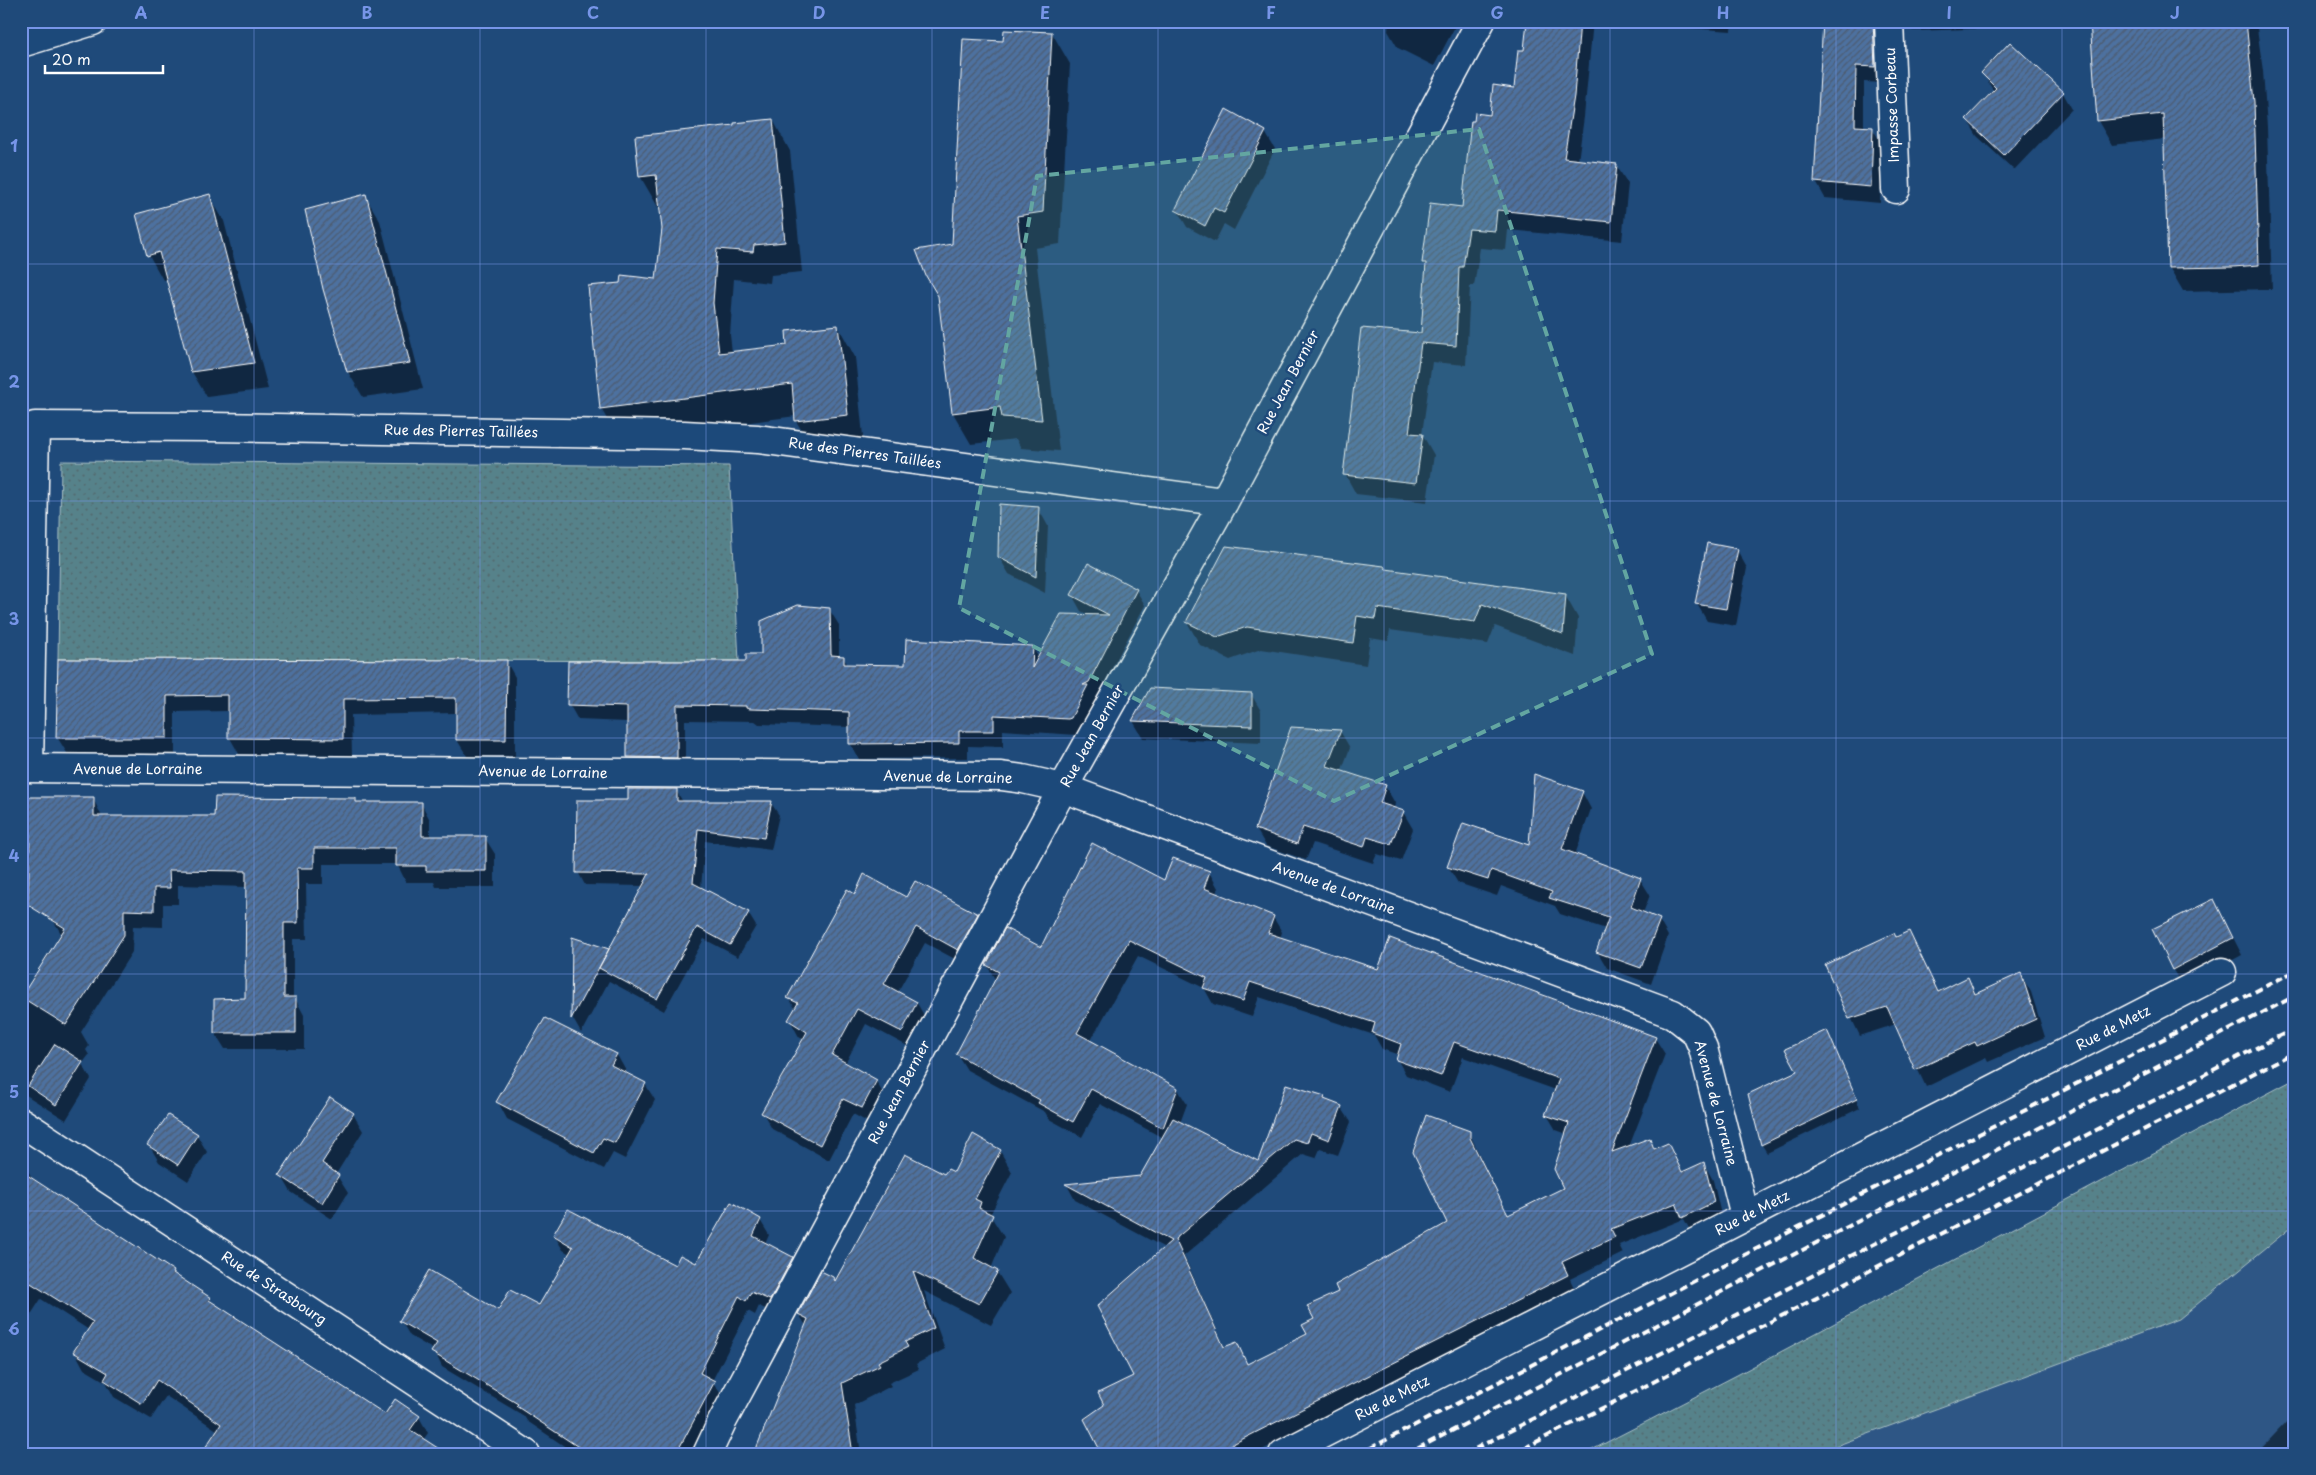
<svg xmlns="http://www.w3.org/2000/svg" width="2316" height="1475" font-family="'Playpen Sans',sans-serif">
<defs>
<pattern id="grass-dots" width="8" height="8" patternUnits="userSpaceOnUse" patternTransform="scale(1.25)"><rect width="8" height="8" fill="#56828a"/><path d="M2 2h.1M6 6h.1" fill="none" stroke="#526a6e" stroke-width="1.8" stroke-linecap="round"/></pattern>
<pattern id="building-hatch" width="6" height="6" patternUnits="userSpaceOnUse" patternTransform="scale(1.25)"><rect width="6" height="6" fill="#4e71a0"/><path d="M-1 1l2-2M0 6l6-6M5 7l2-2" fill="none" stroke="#4d5b6e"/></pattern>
</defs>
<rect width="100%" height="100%" fill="#1f4a7a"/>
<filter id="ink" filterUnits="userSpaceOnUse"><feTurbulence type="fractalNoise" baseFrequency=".02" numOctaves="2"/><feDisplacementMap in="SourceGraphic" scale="10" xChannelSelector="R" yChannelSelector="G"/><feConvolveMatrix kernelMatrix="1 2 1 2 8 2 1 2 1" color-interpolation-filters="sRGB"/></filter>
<g filter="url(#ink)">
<path fill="#2d5685" d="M 2295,1224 L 2295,1454 L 1814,1454 L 2179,1319 Z"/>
<path fill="url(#grass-dots)" stroke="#aac0c4" d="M 61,461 L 729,466 L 739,661 L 58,659 Z
M 2295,1079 L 2295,1224 L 2179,1319 L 1814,1454 L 1584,1454 L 1737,1375 Z"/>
<path fill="#0007" fill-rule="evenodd" d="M 1389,21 L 1458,21 L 1434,66 L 1398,48 L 1388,31 Z
M 1528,21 L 1593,21 L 1584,117 L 1578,161 L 1616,165 L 1628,184 L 1622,241 L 1508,230 L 1506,250 L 1480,248 L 1474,286 L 1470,286 L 1466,365 L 1432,362 L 1422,434 L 1434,455 L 1427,502 L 1356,494 L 1345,474 L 1423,335 L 1427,268 L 1424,263 L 1463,208 L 1491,117 L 1515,90 L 1525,52 Z
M 1657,21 L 1732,21 L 1731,31 L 1660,26 Z
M 1824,21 L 1897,21 L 1884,83 L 1864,82 L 1864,128 L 1872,128 L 1882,144 L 1880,203 L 1825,198 L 1816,182 Z
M 1898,21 L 1997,21 L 1997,28 L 1913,31 L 1906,23 Z
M 2091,21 L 2256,21 L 2263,71 L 2267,127 L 2272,289 L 2183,291 L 2169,267 L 2165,139 L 2112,145 L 2098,121 Z
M 1052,33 L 1070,64 L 1060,244 L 1035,248 L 1059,451 L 1021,448 L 1016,439 L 971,444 L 953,413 L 1005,43 Z
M 1983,73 L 2063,93 L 2072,109 L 2014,170 L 1977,136 L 1967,119 L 1994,92 Z
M 773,120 L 790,151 L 802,272 L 771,275 L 770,283 L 734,279 L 730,335 L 732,352 L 789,346 L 838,326 L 855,357 L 864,446 L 814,451 L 796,421 L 796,416 L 619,439 L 601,409 L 657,280 L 663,229 L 661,207 L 658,207 L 640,176 L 736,127 Z
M 1265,132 L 1275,149 L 1234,230 L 1224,224 L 1215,242 L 1187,227 L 1177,210 Z
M 209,195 L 224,221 L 268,389 L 207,397 L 192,372 L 167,279 L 163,280 L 149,255 Z
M 365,196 L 380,221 L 423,389 L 363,397 L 348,372 L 324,289 Z
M 1038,508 L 1048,526 L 1045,593 L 1009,574 L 999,557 Z
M 1737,550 L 1747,568 L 1736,626 L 1707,621 L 1697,604 Z
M 1386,570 L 1565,595 L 1578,618 L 1575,656 L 1495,626 L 1488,644 L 1390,630 L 1388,641 L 1370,638 L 1366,665 L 1261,649 L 1230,660 L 1200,645 L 1187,622 Z
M 1136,590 L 1145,605 L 1077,735 L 1003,730 L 1003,747 L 968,746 L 968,758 L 859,759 L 850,743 L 850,727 L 759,724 L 755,721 L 685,720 L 685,773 L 638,773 L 629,757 L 628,722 L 578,720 L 569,704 L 747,662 L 762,655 L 829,609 L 839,625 L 839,657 L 843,657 L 848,665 L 906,666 L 1032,647 L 1039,658 L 1091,616 L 1081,611 L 1072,595 Z
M 59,660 L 506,661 L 515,677 L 515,756 L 467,756 L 457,740 L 457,713 L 351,715 L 352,755 L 239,754 L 230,738 L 229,711 L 175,712 L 175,754 L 67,753 L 57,737 Z
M 1251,694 L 1261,711 L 1261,743 L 1143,738 L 1133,721 Z
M 1340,731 L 1350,748 L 1341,772 L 1385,786 L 1395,803 L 1394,809 L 1403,812 L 1413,829 L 1401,861 L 1377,854 L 1373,863 L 1313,843 L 1306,860 L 1266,846 L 1256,829 Z
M 676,790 L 683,802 L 771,803 L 779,815 L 771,850 L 705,841 L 701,888 L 748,913 L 756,926 L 738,957 L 704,939 L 664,1011 L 609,981 L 581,1033 L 573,1019 L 573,939 L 609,952 L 644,886 L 585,885 L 578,872 L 629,802 Z
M 1582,792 L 1591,809 L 1575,855 L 1640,879 L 1650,895 L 1643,913 L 1659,920 L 1668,936 L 1651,984 L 1607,968 L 1597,951 L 1606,929 L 1560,914 L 1555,906 L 1501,886 L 1497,896 L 1458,883 L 1448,867 L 1530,846 Z
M 93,798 L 102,817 L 216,817 L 355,800 L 358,803 L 421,803 L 430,820 L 430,837 L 485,838 L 495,854 L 495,887 L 436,887 L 434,882 L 406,882 L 397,864 L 323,864 L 323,884 L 306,884 L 307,939 L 293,939 L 293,998 L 295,998 L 304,1015 L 304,1049 L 225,1049 L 215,1033 L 246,999 L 247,887 L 178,885 L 178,904 L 163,904 L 163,927 L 133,926 L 132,952 L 81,1032 L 89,1046 L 86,1050 L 89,1055 L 82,1064 L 91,1079 L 66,1120 L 21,1092 L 21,999 L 62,935 L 53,920 Z
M 1209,872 L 1218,888 L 1216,894 L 1273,917 L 1282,932 L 1280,939 L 1379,971 L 1655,1038 L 1665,1054 L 1629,1147 L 1649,1140 L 1655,1150 L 1668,1144 L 1683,1173 L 1704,1164 L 1713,1180 L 1722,1219 L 1692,1234 L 1684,1219 L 1619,1245 L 1623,1253 L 1570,1279 L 1576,1292 L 1254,1454 L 1103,1454 L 1106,1405 L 1134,1377 L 1165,1248 L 1075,1200 L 1067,1185 L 1141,1177 L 1163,1138 L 1100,1104 L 1082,1137 L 1049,1119 L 1045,1112 L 967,1070 L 957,1054 L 996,981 L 987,965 L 1042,949 L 1165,882 ZM 1138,956 L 1204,988 L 1213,1004 L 1252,1017 L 1259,997 L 1374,1035 L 1382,1049 L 1399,1055 L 1397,1059 L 1406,1075 L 1450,1092 L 1463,1057 L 1556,1090 L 1547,1115 L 1556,1130 L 1567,1134 L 1565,1189 L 1508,1217 L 1469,1132 L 1449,1223 L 1340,1293 L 1315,1319 L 1308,1334 L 1248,1365 L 1236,1343 L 1225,1348 L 1184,1256 L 1303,1154 L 1316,1158 L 1320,1149 L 1338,1155 L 1351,1122 L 1341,1107 L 1326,1101 L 1324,1097 L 1259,1162 L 1180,1123 L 1187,1104 L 1177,1088 L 1090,1042 Z
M 855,895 L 907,898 L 977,915 L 986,931 L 968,966 L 925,943 L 897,993 L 917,1003 L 926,1019 L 911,1048 L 866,1024 L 845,1064 L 876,1081 L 885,1097 L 871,1124 L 853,1114 L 829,1160 L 772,1129 L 763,1113 L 804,1040 L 799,1037 L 790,1020 L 796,1010 L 789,998 Z
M 2214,900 L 2242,955 L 2183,987 L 2173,970 Z
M 1908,933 L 1939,993 L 1968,979 L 1976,994 L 2021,975 L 2031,992 L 2045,1037 L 1988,1062 L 1986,1058 L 1926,1087 L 1896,1024 L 1860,1036 L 1826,966 Z
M 1827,1032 L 1860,1108 L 1767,1153 L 1762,1145 L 1750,1094 L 1798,1071 Z
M 617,1055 L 626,1071 L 625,1073 L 645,1084 L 655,1100 L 625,1159 L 613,1153 L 604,1169 L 507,1119 L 498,1102 Z
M 353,1114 L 363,1131 L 336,1174 L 348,1193 L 332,1219 L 291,1192 L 281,1175 Z
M 197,1135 L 207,1152 L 188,1181 L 159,1162 L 149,1145 Z
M 1000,1151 L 1012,1172 L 990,1215 L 1004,1237 L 991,1269 L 997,1272 L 1010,1293 L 991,1325 L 924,1291 L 945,1349 L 916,1364 L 919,1369 L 889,1383 L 891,1386 L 854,1405 L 861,1454 L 756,1454 L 806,1326 L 799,1314 L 835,1283 L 944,1176 L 955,1174 Z
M 21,1166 L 28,1171 L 33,1180 L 173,1272 L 176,1277 L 210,1299 L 212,1303 L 386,1415 L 419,1417 L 428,1433 L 423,1440 L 245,1449 L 166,1396 L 151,1419 L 114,1397 L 106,1382 L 84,1369 L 75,1352 L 89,1330 L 41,1299 L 21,1330 Z
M 760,1220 L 769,1235 L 765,1244 L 792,1258 L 801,1273 L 778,1315 L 759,1306 L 755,1315 L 748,1311 L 712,1381 L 723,1397 L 693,1454 L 576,1454 L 527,1421 L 524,1416 L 442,1367 L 434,1350 L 410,1336 L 401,1321 L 540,1307 L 570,1254 L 563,1250 L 554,1235 L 676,1267 L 696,1265 Z
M 2295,1413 L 2295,1454 L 2256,1454 Z"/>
<path fill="url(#building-hatch)" stroke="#fff" d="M 1527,21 L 1580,21 L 1574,96 L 1564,158 L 1617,164 L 1611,222 L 1497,210 L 1495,231 L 1469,229 L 1463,267 L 1459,267 L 1456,346 L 1421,343 L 1409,433 L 1423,434 L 1416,483 L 1343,475 L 1361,328 L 1421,333 L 1426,263 L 1422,263 L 1430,203 L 1462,207 L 1471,121 L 1474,121 L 1475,113 L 1490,115 L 1493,85 L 1514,88 L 1518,50 L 1524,50 Z
M 1823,21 L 1873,21 L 1875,67 L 1856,66 L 1855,126 L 1873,127 L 1871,187 L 1814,182 Z
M 2090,21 L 2246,21 L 2254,102 L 2259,265 L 2233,267 L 2168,268 L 2163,114 L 2097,121 Z
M 1004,30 L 1052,32 L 1043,212 L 1017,216 L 1042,420 L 1002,417 L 1000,407 L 952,413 L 938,296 L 926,276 L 916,250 L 952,244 L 963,39 L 1003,41 Z
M 2010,42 L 2064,92 L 2004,155 L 1966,119 L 1996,88 L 1981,73 Z
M 1226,109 L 1266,131 L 1224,213 L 1214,208 L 1205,226 L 1175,210 Z
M 773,119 L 785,242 L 754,245 L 753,252 L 717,249 L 713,303 L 719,353 L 787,345 L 786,331 L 838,325 L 848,415 L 795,421 L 792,384 L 600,409 L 588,286 L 620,283 L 621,275 L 656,279 L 662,229 L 656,175 L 639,177 L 635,136 L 734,125 L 734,123 Z
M 210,194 L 254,363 L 191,372 L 159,252 L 147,256 L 136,214 Z
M 366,194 L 410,363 L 347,372 L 323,289 L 305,210 Z
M 999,504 L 1039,507 L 1036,577 L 998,557 Z
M 1707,543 L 1738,549 L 1726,609 L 1695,604 Z
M 1226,546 L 1384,566 L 1386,569 L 1566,594 L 1563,634 L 1482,604 L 1475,622 L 1377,608 L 1375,619 L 1357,616 L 1353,643 L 1247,627 L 1217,637 L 1186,622 Z
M 1088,563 L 1137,589 L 1089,682 L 1083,685 L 1088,685 L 1071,718 L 1068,719 L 994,715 L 994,731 L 959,731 L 959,743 L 849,744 L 849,712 L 750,709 L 746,708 L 746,706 L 677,705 L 677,758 L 627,757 L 627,707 L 567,705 L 568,661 L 746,661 L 746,654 L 761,654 L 761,621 L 798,605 L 830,608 L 831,655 L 844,656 L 844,664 L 905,665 L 906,639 L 1033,646 L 1032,668 L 1061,614 L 1109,615 L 1071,595 Z
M 58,659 L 507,660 L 506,740 L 456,740 L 456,698 L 343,699 L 343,739 L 228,738 L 228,695 L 167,696 L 167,738 L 56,738 Z
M 1150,688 L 1252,693 L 1252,726 L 1132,721 Z
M 1291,727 L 1341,730 L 1327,766 L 1386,785 L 1380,803 L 1404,811 L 1391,844 L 1367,837 L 1364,847 L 1303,827 L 1297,844 L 1255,829 Z
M 1534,774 L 1583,791 L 1562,849 L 1641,878 L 1631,907 L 1660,919 L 1641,968 L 1596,952 L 1609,917 L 1549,898 L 1552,892 L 1491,870 L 1488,880 L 1447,867 L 1463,823 L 1529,845 Z
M 628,789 L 677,789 L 677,801 L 772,801 L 764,838 L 698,829 L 693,883 L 749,912 L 730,945 L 697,927 L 657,999 L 599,968 L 649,874 L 576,873 L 577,800 L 628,800 Z
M 21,797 L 94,797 L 94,816 L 214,816 L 215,797 L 356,798 L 356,802 L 422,802 L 422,836 L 486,836 L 486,871 L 426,871 L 426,866 L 396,866 L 396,848 L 314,848 L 314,868 L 297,868 L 298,923 L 284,923 L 284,997 L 296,997 L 296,1033 L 214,1033 L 214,999 L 245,998 L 246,871 L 169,870 L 170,888 L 154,888 L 154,911 L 124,910 L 124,935 L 66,1025 L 21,997 L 65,928 L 28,905 L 30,834 L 21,834 Z
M 1092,843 L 1164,880 L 1173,858 L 1210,871 L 1204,888 L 1274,916 L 1268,933 L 1378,969 L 1390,938 L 1656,1037 L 1612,1152 L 1650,1138 L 1654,1149 L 1668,1143 L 1682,1172 L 1704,1162 L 1714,1202 L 1682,1218 L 1676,1203 L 1611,1229 L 1615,1237 L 1562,1262 L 1568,1275 L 1213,1454 L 1102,1454 L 1084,1419 L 1104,1405 L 1098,1393 L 1133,1376 L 1097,1306 L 1171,1241 L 1065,1184 L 1140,1176 L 1173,1118 L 1258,1161 L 1286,1084 L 1325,1096 L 1324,1099 L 1342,1106 L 1329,1140 L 1311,1133 L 1307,1143 L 1294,1139 L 1175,1239 L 1224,1347 L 1237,1342 L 1247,1364 L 1307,1334 L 1302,1325 L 1314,1319 L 1307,1306 L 1338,1292 L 1335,1285 L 1447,1223 L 1413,1152 L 1426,1115 L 1470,1131 L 1470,1138 L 1508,1215 L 1563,1188 L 1554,1169 L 1569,1123 L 1545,1115 L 1559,1079 L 1454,1042 L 1441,1076 L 1396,1060 L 1401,1044 L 1372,1033 L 1375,1023 L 1250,982 L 1243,1001 L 1203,988 L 1207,978 L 1129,940 L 1077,1033 L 1178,1088 L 1163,1128 L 1091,1089 L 1073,1122 L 1038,1103 L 1040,1100 L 956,1054 L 999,972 L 986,965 L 1005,928 L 1041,947 Z
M 864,874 L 906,897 L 915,881 L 978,914 L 958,950 L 916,927 L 884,984 L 917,1002 L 902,1032 L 857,1009 L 832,1055 L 877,1080 L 862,1108 L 843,1099 L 820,1145 L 761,1113 L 807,1032 L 788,1020 L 798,1003 L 787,998 L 847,889 L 855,894 Z
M 2214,899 L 2233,938 L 2172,970 L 2152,929 Z
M 1909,931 L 1938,992 L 1968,977 L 1975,994 L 2021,973 L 2036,1019 L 1977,1046 L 1975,1042 L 1915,1070 L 1887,1007 L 1849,1019 L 1825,965 L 1894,933 L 1896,937 Z
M 572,937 L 609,949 L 571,1019 Z
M 545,1018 L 617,1054 L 611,1065 L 646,1083 L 615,1143 L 603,1138 L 594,1153 L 496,1102 Z
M 1827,1030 L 1857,1099 L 1761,1145 L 1748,1094 L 1797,1071 L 1785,1049 Z
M 55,1044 L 83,1062 L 56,1105 L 28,1086 Z
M 330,1097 L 354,1113 L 322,1163 L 339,1175 L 322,1203 L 279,1175 Z
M 168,1115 L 198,1134 L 178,1165 L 147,1145 Z
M 973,1134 L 1001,1150 L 975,1199 L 981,1202 L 979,1208 L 993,1215 L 974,1258 L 998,1271 L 979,1304 L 913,1271 L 934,1328 L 905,1342 L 908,1347 L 878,1362 L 880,1365 L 842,1383 L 853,1454 L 754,1454 L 808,1319 L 798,1314 L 821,1271 L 833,1277 L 835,1281 L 905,1154 L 944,1174 L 948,1169 L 954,1172 Z
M 21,1171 L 174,1271 L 173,1273 L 211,1298 L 209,1300 L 385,1414 L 395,1399 L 420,1416 L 410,1430 L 447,1454 L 201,1454 L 221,1424 L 157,1380 L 142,1404 L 104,1380 L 108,1373 L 73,1352 L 93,1322 L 21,1277 Z
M 731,1202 L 761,1219 L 753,1236 L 793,1257 L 770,1300 L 751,1292 L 746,1301 L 739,1296 L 700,1373 L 715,1381 L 676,1454 L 589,1454 L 516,1406 L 518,1404 L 431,1352 L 437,1343 L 399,1321 L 429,1270 L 498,1310 L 510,1290 L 539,1305 L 573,1247 L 553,1235 L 568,1209 L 675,1265 L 680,1255 L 696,1263 Z"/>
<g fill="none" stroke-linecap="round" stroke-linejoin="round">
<defs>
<path id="minor" d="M 1889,21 L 1896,189
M 21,768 L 1001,776 L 1023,779 L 1063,788 L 1673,1014 L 1696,1032 L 1703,1048 L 1745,1216
M 29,768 L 35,426 L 211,427 L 684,435 L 758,439 L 1224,502
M 21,1122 L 526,1454
M 707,1454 L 722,1422 L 1063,788 L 1224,502 L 1481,21
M 1283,1454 L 2222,972"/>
<path id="secondary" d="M 21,43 L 93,21"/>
</defs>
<use href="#minor" stroke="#fff" stroke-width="31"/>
<use href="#secondary" stroke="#fff" stroke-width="31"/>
<use href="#minor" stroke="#1f4a7a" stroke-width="28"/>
<use href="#secondary" stroke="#1f4a7a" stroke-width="28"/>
<path stroke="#fff" stroke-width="4" stroke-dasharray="8 4" stroke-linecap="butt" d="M 1359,1454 L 2295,971
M 1407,1454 L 2295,996
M 1465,1454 L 2295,1028
M 1513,1454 L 2295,1052"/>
</g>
</g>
<path fill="#63a6a1" fill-opacity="0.2" stroke="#63a6a1" stroke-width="4" stroke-dasharray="10 6" stroke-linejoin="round" d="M 1479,129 L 1652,654 L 1334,801 L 959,608 L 1037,176 Z"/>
<path fill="none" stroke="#7795e8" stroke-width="1" stroke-opacity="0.55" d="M 254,21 L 254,1454M 480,21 L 480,1454M 706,21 L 706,1454M 932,21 L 932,1454M 1158,21 L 1158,1454M 1384,21 L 1384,1454M 1610,21 L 1610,1454M 1836,21 L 1836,1454M 2062,21 L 2062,1454M 21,264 L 2295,264M 21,501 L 2295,501M 21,738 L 2295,738M 21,974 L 2295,974M 21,1211 L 2295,1211"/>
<g text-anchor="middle" stroke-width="5" stroke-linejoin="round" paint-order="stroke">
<g font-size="14" fill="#fff" stroke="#1f4a7a">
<text transform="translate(1892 105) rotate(-92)" y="5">Impasse Corbeau</text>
<text transform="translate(1288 382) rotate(-62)" y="5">Rue Jean Bernier</text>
<text transform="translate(461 431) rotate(1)" y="5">Rue des Pierres Taillées</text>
<text transform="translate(865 453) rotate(8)" y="5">Rue des Pierres Taillées</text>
<text transform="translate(1092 736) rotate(-61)" y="5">Rue Jean Bernier</text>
<text x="138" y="774">Avenue de Lorraine</text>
<text transform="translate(543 772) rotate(1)" y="5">Avenue de Lorraine</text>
<text transform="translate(948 777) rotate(1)" y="5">Avenue de Lorraine</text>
<text transform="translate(1334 888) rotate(20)" y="5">Avenue de Lorraine</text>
<text transform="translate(2113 1028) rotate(-27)" y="5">Rue de Metz</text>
<text transform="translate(899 1092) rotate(-62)" y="5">Rue Jean Bernier</text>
<text transform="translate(1716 1103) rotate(75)" y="5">Avenue de Lorraine</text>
<text transform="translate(1752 1213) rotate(-27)" y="5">Rue de Metz</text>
<text transform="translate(274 1288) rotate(33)" y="5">Rue de Strasbourg</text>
<text transform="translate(1392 1398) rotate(-27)" y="5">Rue de Metz</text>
</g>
</g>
<rect width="2316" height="1475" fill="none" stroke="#1f4a7a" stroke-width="55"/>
<path d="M45 65v8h118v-8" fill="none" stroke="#ffffff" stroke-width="2.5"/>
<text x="52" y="65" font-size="15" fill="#ffffff" stroke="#1f4a7a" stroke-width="4" paint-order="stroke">20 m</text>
<rect x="28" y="28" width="2260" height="1420" fill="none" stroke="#7795e8" stroke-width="2"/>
<g font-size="16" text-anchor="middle" font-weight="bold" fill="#7795e8">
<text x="141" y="19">A</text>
<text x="367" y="19">B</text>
<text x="593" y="19">C</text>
<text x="819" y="19">D</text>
<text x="1045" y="19">E</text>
<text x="1271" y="19">F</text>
<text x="1497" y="19">G</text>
<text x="1723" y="19">H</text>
<text x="1949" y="19">I</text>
<text x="2175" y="19">J</text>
<text x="14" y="152">1</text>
<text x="14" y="388">2</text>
<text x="14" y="625">3</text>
<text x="14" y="862">4</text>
<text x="14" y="1098">5</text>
<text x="14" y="1335">6</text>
</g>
</svg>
